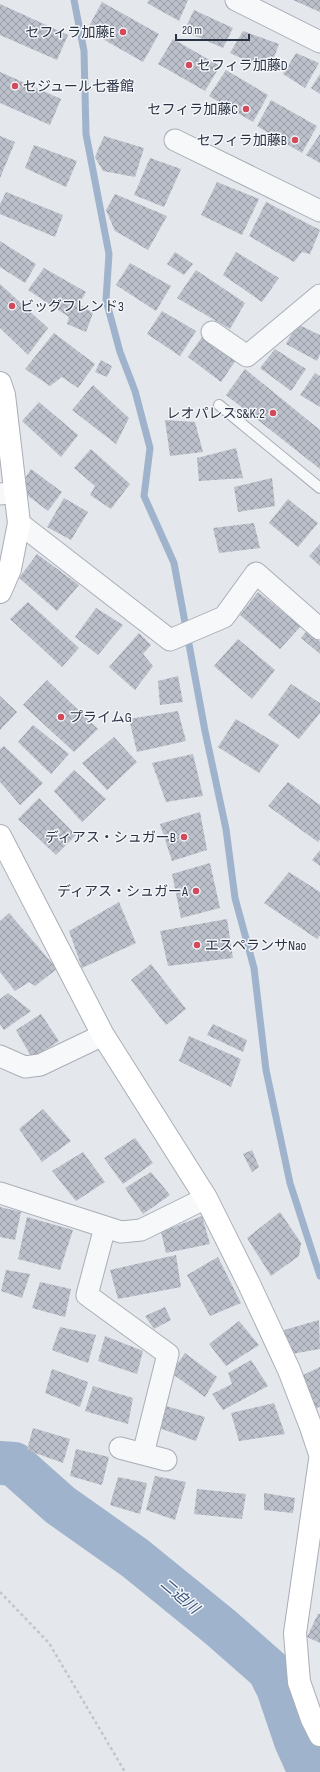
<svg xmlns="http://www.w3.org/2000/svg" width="320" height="1772" font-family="'Sofia Sans Condensed','Noto Sans JP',sans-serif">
<defs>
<pattern id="building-cross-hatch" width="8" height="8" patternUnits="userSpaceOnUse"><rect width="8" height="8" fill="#bbc0ca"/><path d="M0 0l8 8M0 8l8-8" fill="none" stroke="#989da6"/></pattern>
</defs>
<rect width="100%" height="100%" fill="#e4e7ec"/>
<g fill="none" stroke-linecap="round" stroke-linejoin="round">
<path stroke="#9fb4cc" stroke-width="7" d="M 74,0 L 84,51 L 86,134 L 109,254 L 106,300 L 120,352 L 135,391 L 150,448 L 144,496 L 174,563 L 205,731 L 226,829 L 235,898 L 254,968 L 266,1070 L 290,1183 L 320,1276"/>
<path stroke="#9fb4cc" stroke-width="44" d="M 0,1463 L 14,1464 L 60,1505 L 135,1558 L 220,1627 L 269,1670 L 278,1688 L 296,1741 L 310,1772"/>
</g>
<path fill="url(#building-cross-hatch)" d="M 149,0 L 188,0 L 179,21 L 147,3 Z
M 293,0 L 320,0 L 320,12 Z
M 102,2 L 159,34 L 143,62 L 87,30 Z
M 0,4 L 68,35 L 57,60 L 0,35 Z
M 194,10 L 233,28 L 223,48 L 184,31 Z
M 243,31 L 279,44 L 269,71 L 230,53 Z
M 173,39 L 220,66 L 205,91 L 158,64 Z
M 296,53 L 319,63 L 305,88 L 283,74 Z
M 226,70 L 268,95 L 253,122 L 209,96 Z
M 0,72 L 61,99 L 50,125 L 0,103 Z
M 320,74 L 320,94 L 311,88 Z
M 271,100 L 317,126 L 302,153 L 257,126 Z
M 320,134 L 320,163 L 306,155 Z
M 0,136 L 15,142 L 0,178 Z
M 104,136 L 144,148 L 135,177 L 103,171 L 95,157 Z
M 34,145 L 77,161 L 66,187 L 25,168 Z
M 150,158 L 181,169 L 164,207 L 134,195 Z
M 217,182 L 259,199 L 242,235 L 201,215 Z
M 6,192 L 63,215 L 55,237 L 0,214 L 0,204 Z
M 115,194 L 167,216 L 148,250 L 115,231 L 106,210 Z
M 266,202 L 320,230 L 310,254 L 302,252 L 294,262 L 249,236 Z
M 0,241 L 36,264 L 25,283 L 0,267 Z
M 175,252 L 193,264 L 184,275 L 167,264 Z
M 236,252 L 279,278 L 262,302 L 223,275 Z
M 130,263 L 171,286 L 156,311 L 116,285 Z
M 44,268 L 86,292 L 79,304 L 93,313 L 86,332 L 67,324 L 69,317 L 28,290 Z
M 196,270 L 245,303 L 230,329 L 177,298 Z
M 0,284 L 48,328 L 28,355 L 0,328 Z
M 162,311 L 196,331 L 180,356 L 147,334 Z
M 297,324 L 320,335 L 320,354 L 317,361 L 286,344 Z
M 54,333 L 95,364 L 78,388 L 62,377 L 50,386 L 25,369 Z
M 202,337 L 236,360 L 221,382 L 188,357 Z
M 275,349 L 306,369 L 291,391 L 260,368 Z
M 101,360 L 112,366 L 107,377 L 95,372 Z
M 245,369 L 320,430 L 320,469 L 226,395 Z
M 315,373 L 320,376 L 320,407 L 300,395 Z
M 93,385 L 129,418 L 116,444 L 72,410 Z
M 39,402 L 78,435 L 61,457 L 22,421 Z
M 165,420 L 195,422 L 203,452 L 170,456 Z
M 236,448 L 243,478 L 199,481 L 197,458 Z
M 91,449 L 130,484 L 111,509 L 90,495 L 95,486 L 74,468 Z
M 31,469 L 62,492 L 48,511 L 23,492 L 24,480 Z
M 272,478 L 275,506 L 238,512 L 234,487 Z
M 64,498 L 88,512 L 71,540 L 47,527 Z
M 288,499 L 318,523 L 298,547 L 269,523 Z
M 254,523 L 260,548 L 219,553 L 213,528 Z
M 320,544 L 320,566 L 309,556 Z
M 37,554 L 79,585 L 57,611 L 19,578 Z
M 258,592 L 301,626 L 280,649 L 240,615 Z
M 28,602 L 79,648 L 62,667 L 10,619 Z
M 96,608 L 123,625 L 98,655 L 75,637 Z
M 307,630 L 320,642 L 320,654 L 301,638 Z
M 139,633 L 151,645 L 143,654 L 153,666 L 135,690 L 109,667 Z
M 238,639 L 275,670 L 252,699 L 214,666 Z
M 178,676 L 183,702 L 160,705 L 158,681 Z
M 47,680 L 98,729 L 74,752 L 23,705 Z
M 291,684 L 320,703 L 320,713 L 299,739 L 268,715 Z
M 0,696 L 17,712 L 0,730 Z
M 178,711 L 186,741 L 137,752 L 129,719 Z
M 236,719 L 279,745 L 259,773 L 218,747 Z
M 33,725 L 69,754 L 51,774 L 18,742 Z
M 114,737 L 137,762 L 107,790 L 82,763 Z
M 4,746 L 43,783 L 20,805 L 0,782 L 0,749 Z
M 193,754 L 203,796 L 166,802 L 152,763 Z
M 74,770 L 106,799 L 82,822 L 54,791 Z
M 288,782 L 320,805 L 320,839 L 318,842 L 268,806 Z
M 39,798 L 76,835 L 56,855 L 18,819 Z
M 200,812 L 207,850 L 172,861 L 160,824 Z
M 320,850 L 320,866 L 312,860 Z
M 210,863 L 220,908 L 181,918 L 172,874 Z
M 289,872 L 320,892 L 320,935 L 317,939 L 264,903 Z
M 119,902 L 136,943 L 82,968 L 69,931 Z
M 9,913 L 57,969 L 35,986 L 29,982 L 15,991 L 0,972 L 0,921 Z
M 227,919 L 233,958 L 168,966 L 160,931 Z
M 151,964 L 186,1009 L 166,1025 L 131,980 Z
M 8,993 L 31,1011 L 4,1030 L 0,1024 L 0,999 Z
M 41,1014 L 59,1041 L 32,1058 L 16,1030 Z
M 213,1024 L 247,1040 L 243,1052 L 207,1035 Z
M 189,1036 L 241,1059 L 231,1087 L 179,1061 Z
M 43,1109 L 71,1141 L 42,1162 L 19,1129 Z
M 135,1138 L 153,1163 L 123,1184 L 104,1158 Z
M 252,1150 L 259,1167 L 252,1172 L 243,1154 Z
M 83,1152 L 105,1182 L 76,1201 L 52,1171 Z
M 151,1172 L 170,1195 L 143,1214 L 125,1188 Z
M 0,1207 L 21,1212 L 15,1240 L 0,1237 Z
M 280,1212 L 301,1243 L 299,1256 L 271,1276 L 247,1238 Z
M 202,1216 L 210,1244 L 166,1253 L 161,1232 Z
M 27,1217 L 73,1230 L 60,1270 L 18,1259 Z
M 176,1255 L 181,1287 L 118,1299 L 110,1270 Z
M 218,1257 L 241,1303 L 210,1316 L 187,1275 Z
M 6,1270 L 30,1274 L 22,1298 L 1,1291 Z
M 40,1282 L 71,1289 L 65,1317 L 32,1308 Z
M 165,1307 L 171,1320 L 154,1329 L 145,1316 Z
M 319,1320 L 320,1349 L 291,1354 L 284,1330 Z
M 239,1321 L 259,1345 L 226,1366 L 209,1344 Z
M 60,1327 L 96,1335 L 88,1363 L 52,1350 Z
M 105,1336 L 143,1351 L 137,1374 L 98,1361 Z
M 185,1353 L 217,1377 L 205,1397 L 171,1373 Z
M 251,1360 L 268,1386 L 223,1410 L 212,1394 L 232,1384 L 228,1373 Z
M 320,1367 L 320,1407 L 313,1409 L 303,1375 Z
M 52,1369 L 88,1382 L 80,1407 L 45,1393 Z
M 93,1386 L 133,1398 L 128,1424 L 85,1411 Z
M 274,1403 L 285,1434 L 239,1441 L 231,1413 Z
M 166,1406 L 205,1417 L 196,1441 L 159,1428 Z
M 33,1428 L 70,1439 L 63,1463 L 27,1450 Z
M 76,1449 L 109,1457 L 102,1485 L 70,1476 Z
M 155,1476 L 186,1482 L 175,1520 L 146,1510 Z
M 118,1477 L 147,1483 L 140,1514 L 110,1505 Z
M 197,1489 L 246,1494 L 242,1519 L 194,1514 Z
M 264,1493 L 295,1498 L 293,1513 L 264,1510 Z
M 318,1614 L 320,1614 L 320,1643 L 307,1637 Z"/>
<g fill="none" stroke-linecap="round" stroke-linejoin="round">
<defs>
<path id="lane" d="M 219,405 L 320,488"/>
<path id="street" d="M 236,0 L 320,42
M 175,140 L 320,211
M 212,332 L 247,356 L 320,295
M 0,494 L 16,492
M 19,523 L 170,640 L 224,617 L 256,573 L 320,629
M 0,1056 L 25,1067 L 40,1065 L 103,1035
M 0,1193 L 121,1232 L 141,1230 L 206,1198
M 105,1227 L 87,1295 L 168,1354 L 143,1454
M 120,1448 L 166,1460"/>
<path id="secondary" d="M 0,383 L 4,395 L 19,523 L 10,569 L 0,592
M 0,836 L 103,1035 L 206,1198 L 249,1284 L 289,1370 L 311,1427 L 320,1454
M 320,1460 L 295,1633 L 299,1682 L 312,1719 L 320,1735"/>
</defs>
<use href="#lane" stroke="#a9aeb7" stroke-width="12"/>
<use href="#street" stroke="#a9aeb7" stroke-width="23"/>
<use href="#secondary" stroke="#a9aeb7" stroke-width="24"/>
<path stroke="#c2c5cb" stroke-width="2.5" stroke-dasharray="3 3" stroke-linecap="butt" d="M 0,1592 L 49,1643 L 125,1772"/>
<use href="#lane" stroke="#f7f8fa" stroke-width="10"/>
<use href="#street" stroke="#f7f8fa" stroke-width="21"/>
<use href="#secondary" stroke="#fff" stroke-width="22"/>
</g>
<g fill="#d1495b" stroke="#f4f6f9" stroke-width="1.5">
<circle cx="123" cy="32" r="4"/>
<circle cx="189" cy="65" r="4"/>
<circle cx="15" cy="86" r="4"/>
<circle cx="246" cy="109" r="4"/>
<circle cx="295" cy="140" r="4"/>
<circle cx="12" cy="306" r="4"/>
<circle cx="273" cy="413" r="4"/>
<circle cx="61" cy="717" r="4"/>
<circle cx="184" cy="837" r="4"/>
<circle cx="196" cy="891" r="4"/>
<circle cx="197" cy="945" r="4"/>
</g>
<g text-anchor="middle" stroke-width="3" stroke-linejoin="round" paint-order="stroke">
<g font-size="14" fill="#2b3445" stroke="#f4f6f9" text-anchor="end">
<text x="115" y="37">セフィラ加藤E</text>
<text x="197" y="70" text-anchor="start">セフィラ加藤D</text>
<text x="23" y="91" text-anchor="start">セジュール七番館</text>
<text x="238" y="114">セフィラ加藤C</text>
<text x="287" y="145">セフィラ加藤B</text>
<text x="20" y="311" text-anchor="start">ビッグフレンド3</text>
<text x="265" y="418">レオパレスS&amp;K.2</text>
<text x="69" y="722" text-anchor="start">プライムG</text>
<text x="176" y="842">ディアス・シュガーB</text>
<text x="188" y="896">ディアス・シュガーA</text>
<text x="205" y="950" text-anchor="start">エスペランサNao</text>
</g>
<g font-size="15" font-style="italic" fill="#34527a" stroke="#f4f6f9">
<text transform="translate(180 1596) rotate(40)" y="5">二迫川</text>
</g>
</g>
<path d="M176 34v6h73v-6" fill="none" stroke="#2b3445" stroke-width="2"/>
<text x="182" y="34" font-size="12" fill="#2b3445" stroke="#f4f6f9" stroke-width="3" paint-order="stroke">20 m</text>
</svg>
